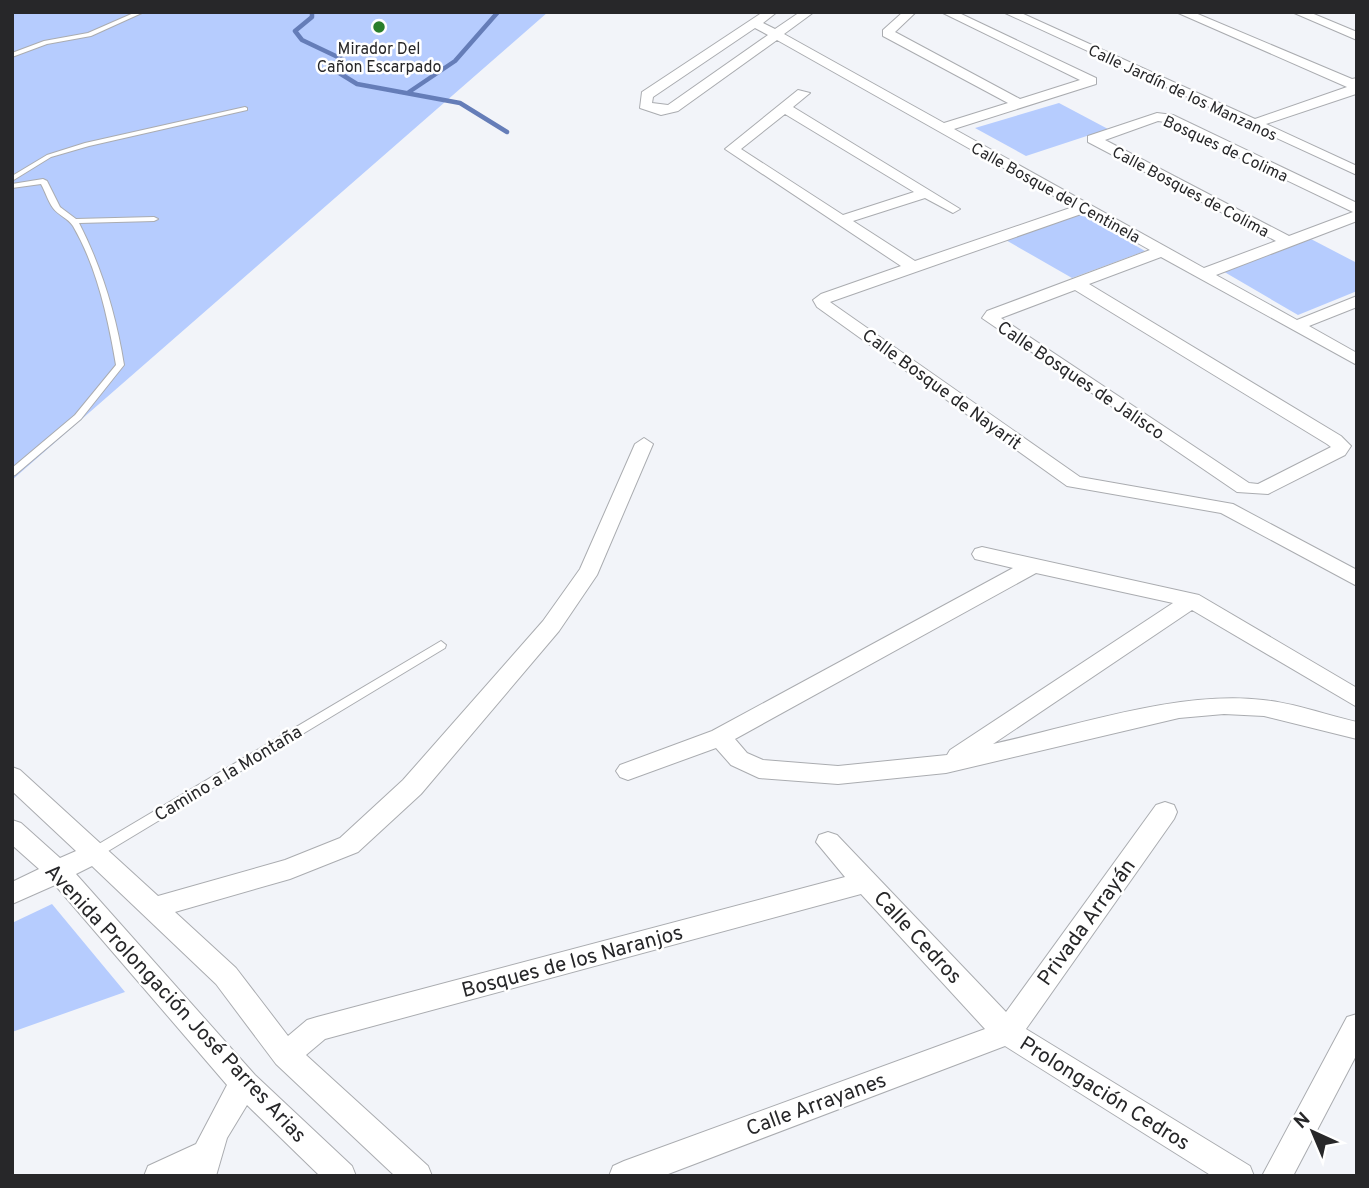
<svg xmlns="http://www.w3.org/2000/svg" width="1369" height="1188" font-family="Overpass,sans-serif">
<rect width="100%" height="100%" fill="#f2f4f9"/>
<path fill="#b6ccfe" d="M 12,12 L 548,12 L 12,480 Z
M 1059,103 L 1108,129 L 1026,156 L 975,128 Z
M 1079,213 L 1145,251 L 1072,278 L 1004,239 Z
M 1309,238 L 1357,263 L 1357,291 L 1298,315 L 1221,270 Z
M 52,904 L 125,992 L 12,1032 L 12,923 Z"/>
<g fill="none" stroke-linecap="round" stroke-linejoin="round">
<path stroke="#657db8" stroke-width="4.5" d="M 312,12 L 312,17 L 295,31 L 302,40 L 342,59 L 336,71 L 357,84 L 460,103 L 507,132
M 409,92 L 455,61 L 498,12"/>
<defs>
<path id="lane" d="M 136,12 L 144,12 L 91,36 L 47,44 L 12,57 L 12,53 L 44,41 L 88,33 Z
M 245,107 L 247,108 L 247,110 L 89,146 L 51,157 L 12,181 L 12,176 L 47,155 L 85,143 Z
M 43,179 L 47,181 L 60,207 L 76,219 L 154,217 L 158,219 L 154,221 L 79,223 C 102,268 116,315 124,365 L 81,419 L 15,475 L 12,476 L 12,468 L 75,415 L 116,365 C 108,318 97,267 73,226 C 68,218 58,215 53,208 C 48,201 45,191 41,184 L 12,188 L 12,184 Z
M 441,641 L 446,645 L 445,648 L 100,856 L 96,857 L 92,856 L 90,852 L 92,848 Z"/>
<path id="street" d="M 763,12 L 777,12 L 763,23 L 775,29 L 800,12 L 814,12 L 784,34 L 944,123 L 1008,103 L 883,36 L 883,30 L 903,12 L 916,12 L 895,32 L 1020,99 L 1080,80 L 941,12 L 957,12 L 1096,78 L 1096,84 L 954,129 L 1204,268 L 1276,241 L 1088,142 L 1088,136 L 1157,113 L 1173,115 L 1357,203 L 1357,221 L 1216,275 L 1297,320 L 1357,296 L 1357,307 L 1309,326 L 1357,353 L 1357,365 L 1161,257 L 1089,284 L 1341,436 L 1351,446 L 1345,455 L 1268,494 L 1237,492 L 982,318 L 987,311 L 1150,250 L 1084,213 L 830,302 L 1080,477 L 1233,504 L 1357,570 L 1357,586 L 1221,513 L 1067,486 L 817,307 L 813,300 L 821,294 L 901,266 L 725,149 L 798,90 L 810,93 L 793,107 L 960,209 L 953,213 L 925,198 L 853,221 L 915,261 L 1073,207 L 777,40 L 678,111 L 661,115 L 640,108 L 642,92 ZM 755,28 L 768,35 L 668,105 L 652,103 L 653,97 ZM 785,114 L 914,192 L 843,215 L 741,149 ZM 1158,121 L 1165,122 L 1353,212 L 1289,236 L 1105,140 ZM 1075,290 L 1327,444 L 1331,447 L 1258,484 L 1249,483 L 1001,318 Z
M 1003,12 L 1019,12 L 1255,119 L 1347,87 L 1176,12 L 1193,12 L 1352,79 L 1357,78 L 1356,94 L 1266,124 L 1357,166 L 1357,175 Z
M 1292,12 L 1309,12 L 1357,32 L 1357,40 Z
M 644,438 L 653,444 L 597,575 L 559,631 L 421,794 L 358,852 L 290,879 L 175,912 L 236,968 L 288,1036 L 307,1020 L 317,1017 L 845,877 L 816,842 L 819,835 L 828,832 L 837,835 L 1006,1012 L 1156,805 L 1165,802 L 1174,805 L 1177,812 L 1174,819 L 1026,1029 L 1250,1166 L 1254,1176 L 1212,1176 L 1005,1046 L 663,1176 L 609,1176 L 613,1166 L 624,1161 L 985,1029 L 861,894 L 325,1039 L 306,1055 L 428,1166 L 432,1176 L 395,1176 L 276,1064 L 216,984 L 92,866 L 76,874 L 255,1075 L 352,1166 L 356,1176 L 320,1176 L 247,1105 L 227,1138 L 216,1176 L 144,1176 L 148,1166 L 196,1144 L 227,1085 L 55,885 L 12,904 L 12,882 L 39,869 L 12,845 L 12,820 L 21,823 L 60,858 L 76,851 L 12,791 L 12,767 L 20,770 L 158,896 L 285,860 L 340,838 L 403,780 L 543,621 L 580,569 L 635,444 Z
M 982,547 L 1199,595 L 1357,688 L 1357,707 L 1192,610 L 993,744 C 1075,726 1179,690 1263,700 C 1294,703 1326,715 1357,722 L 1357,739 L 1264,716 L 1224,714 L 1179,718 L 946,773 L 838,784 L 759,778 L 731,765 L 716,748 L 628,780 L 620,777 L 616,771 L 620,765 L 712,731 L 1013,568 L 975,559 L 972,554 L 975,549 ZM 1036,573 L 1173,603 L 950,750 L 947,755 L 838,766 L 763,760 L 747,753 L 735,739 Z
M 1357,1014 L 1357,1054 L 1293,1176 L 1262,1176 L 1347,1017 Z"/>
</defs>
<use href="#lane" stroke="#aaacb0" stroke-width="2"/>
<use href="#street" stroke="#aaacb0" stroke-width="2"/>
<use href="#lane" fill="#fff" fill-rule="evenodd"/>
<use href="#street" fill="#fff" fill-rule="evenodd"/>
</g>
<circle fill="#297e2b" stroke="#fff" stroke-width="2.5" cx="379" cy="27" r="7"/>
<g text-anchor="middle" stroke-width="5" stroke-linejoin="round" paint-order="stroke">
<g font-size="16" fill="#272729" stroke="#fff">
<text x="379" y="54">Mirador Del<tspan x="379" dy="18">Cañon Escarpado</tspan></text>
</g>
<g font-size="16" fill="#272729" stroke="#fff">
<text transform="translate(1183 92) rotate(25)" y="6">Calle Jardín de los Manzanos</text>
<text transform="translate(1226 148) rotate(25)" y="6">Bosques de Colima</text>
<text transform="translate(1191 191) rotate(28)" y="6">Calle Bosques de Colima</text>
<text transform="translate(1056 192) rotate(29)" y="6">Calle Bosque del Centinela</text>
</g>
<g font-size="18" fill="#272729" stroke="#fff">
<text transform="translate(1081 380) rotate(34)" y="6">Calle Bosques de Jalisco</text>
<text transform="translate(942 389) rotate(36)" y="6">Calle Bosque de Nayarit</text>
<text transform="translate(228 773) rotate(-31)" y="6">Camino a la Montaña</text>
</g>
<g font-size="21" fill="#272729" stroke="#fff">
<text transform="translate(1086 922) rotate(-54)" y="7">Privada Arrayán</text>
<text transform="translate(918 937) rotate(47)" y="7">Calle Cedros</text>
<text transform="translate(572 961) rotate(-15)" y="7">Bosques de los Naranjos</text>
<text transform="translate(176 1003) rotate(47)" y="7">Avenida Prolongación José Parres Arias</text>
<text transform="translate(1105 1093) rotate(32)" y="7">Prolongación Cedros</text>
<text transform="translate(816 1104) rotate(-20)" y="7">Calle Arrayanes</text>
</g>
</g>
<rect width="1369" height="1188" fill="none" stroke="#272729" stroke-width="28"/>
<g transform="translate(1313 1132) rotate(316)" stroke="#ffffff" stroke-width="5" paint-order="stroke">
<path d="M0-5L12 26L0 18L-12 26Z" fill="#272729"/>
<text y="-10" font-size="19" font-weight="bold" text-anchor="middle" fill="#272729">N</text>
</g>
</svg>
